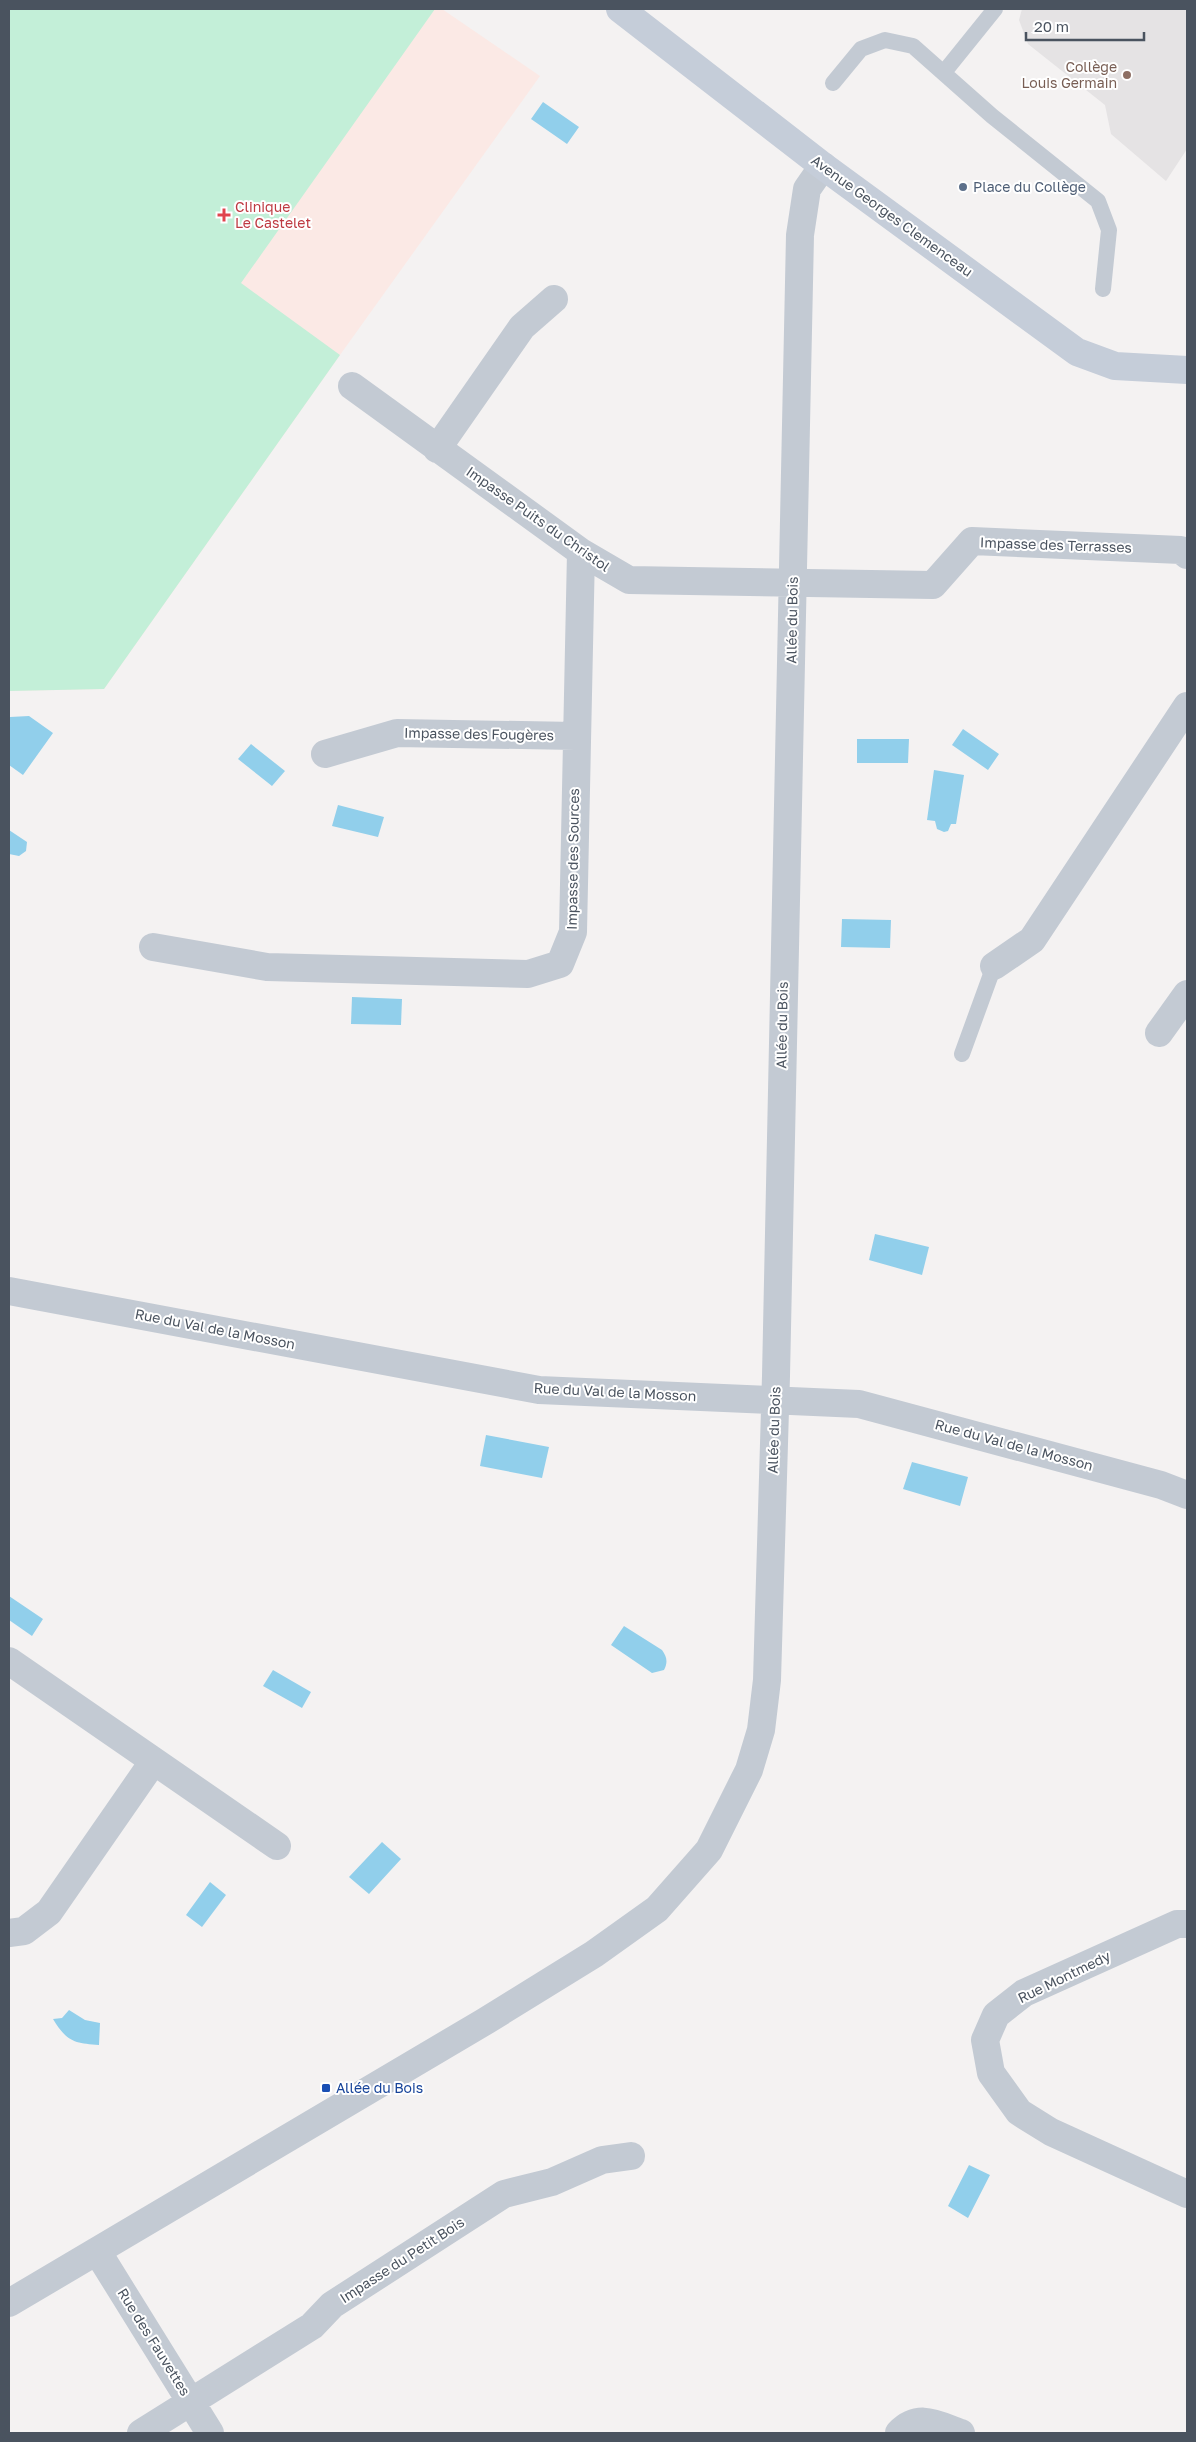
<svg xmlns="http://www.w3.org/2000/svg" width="1196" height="2442" font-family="'Golos Text',sans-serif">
<rect width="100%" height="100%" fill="#f4f2f2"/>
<path fill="#e5e3e4" d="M 1022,9 L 1187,9 L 1187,149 L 1166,181 L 1111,134 L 1105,105 L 1028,44 L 1019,20 Z"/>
<path fill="#fbe9e5" d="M 9,9 L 442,9 L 540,76 L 340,355 L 104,689 L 9,691 Z"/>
<path fill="#c3efd8" d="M 9,9 L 435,9 L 241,283 L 340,355 L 104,689 L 9,691 Z"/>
<path fill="#91cfeb" d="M 543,102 L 579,127 L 567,144 L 531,119 Z
M 29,716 L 53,733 L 23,775 L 9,765 L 10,717 Z
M 963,729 L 999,754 L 988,770 L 952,745 Z
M 857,739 L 909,739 L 908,763 L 857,763 Z
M 251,744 L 285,771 L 272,786 L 238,759 Z
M 934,770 L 964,775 L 956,824 L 951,824 L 948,831 L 944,832 L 937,829 L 935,821 L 927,820 Z
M 338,805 L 384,817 L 378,837 L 332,826 Z
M 9,830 L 27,842 L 26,851 L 19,856 L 9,854 Z
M 842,919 L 891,920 L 890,948 L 841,947 Z
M 352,997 L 402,999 L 401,1025 L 351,1024 Z
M 875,1234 L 929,1247 L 922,1275 L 869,1260 Z
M 486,1435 L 549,1447 L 542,1478 L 480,1466 Z
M 912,1462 L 968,1477 L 960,1506 L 903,1489 Z
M 9,1596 L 43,1619 L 32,1636 L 9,1620 Z
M 624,1626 L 662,1650 C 667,1657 668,1662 664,1670 L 652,1673 L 611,1645 Z
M 273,1670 L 311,1692 L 302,1708 L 263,1686 Z
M 382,1842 L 401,1859 L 369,1894 L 349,1877 Z
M 210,1882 L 226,1895 L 202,1927 L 186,1915 Z
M 69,2010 L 85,2020 L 100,2023 L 99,2045 C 74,2043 67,2042 53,2019 L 62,2018 Z
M 969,2165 L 990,2175 L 968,2218 L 948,2206 Z"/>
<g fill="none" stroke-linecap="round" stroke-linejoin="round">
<path stroke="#c3cad3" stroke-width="16" d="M 945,71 L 995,9
M 833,83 L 861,49 L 885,40 L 913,46 L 992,116 L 1098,201 L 1109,230 L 1103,289
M 962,1054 L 994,966"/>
<path stroke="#c3cad3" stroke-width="28" d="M 352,386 L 581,552 L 629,580 L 933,585 L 972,541 L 1181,550 L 1187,555
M 437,449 L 522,327 L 554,299
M 325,754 L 397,733 L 575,736
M 153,947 L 267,967 L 528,974 L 560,964 L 573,932 L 581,552
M 994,966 L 1032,940 L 1187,706
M 1159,1033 L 1187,994
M 9,1291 L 539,1390 L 859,1404 L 1161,1485 L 1187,1495
M 9,1661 L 277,1846
M 1187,1924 L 1177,1924 L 1024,1993 L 996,2015 L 985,2040 L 991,2073 L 1019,2112 L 1051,2132 L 1187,2194
M 9,1933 L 24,1931 L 49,1912 L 153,1762
M 97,2251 L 210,2433
M 9,2303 L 484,2022 L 594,1954 L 657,1909 L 709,1850 L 749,1770 L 761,1730 L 767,1680 L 776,1376 L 800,235 L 807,189 L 823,166
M 141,2433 L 312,2326 L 332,2305 L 504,2194 L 552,2182 L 602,2160 L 631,2156
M 899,2433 C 919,2412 938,2425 961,2433"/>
<path stroke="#c5cdd9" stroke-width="28" d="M 620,9 L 823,166 L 1077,352 L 1115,366 L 1187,370"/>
</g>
<circle fill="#8d6e63" stroke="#fff" stroke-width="2" cx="1127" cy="75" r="5"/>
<circle fill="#5c6f8a" stroke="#fff" stroke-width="2" cx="963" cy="187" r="5"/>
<path fill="#e0444e" stroke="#fff" stroke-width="2" d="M221.5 207.5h5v5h5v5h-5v5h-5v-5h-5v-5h5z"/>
<rect fill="#1a4fb4" stroke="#fff" stroke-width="2" x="321" y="2083" width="10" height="10" rx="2.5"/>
<g text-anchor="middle" stroke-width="4" stroke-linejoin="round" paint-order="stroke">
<g font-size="14" fill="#785e54" stroke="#fff" text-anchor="end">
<text x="1117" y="72">Collège<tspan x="1117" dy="16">Louis Germain</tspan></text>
</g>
<g font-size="14" fill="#4e5e75" stroke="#fff" text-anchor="start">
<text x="973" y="192">Place du Collège</text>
</g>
<g font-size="14" fill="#be3a42" stroke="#fff" text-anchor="start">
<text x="235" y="212">Clinique<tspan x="235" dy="16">Le Castelet</tspan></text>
</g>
<g font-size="14" fill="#4a535f" stroke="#fff">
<text transform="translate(892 216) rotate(36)" y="5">Avenue Georges Clemenceau</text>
<text transform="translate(538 519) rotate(35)" y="5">Impasse Puits du Christol</text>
<text transform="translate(1056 545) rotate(2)" y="5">Impasse des Terrasses</text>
<text transform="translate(792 620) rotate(-89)" y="5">Allée du Bois</text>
<text transform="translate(479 734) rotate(1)" y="5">Impasse des Fougères</text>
<text transform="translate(573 859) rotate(-89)" y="5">Impasse des Sources</text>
<text transform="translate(782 1025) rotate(-89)" y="5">Allée du Bois</text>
<text transform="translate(215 1329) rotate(11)" y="5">Rue du Val de la Mosson</text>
<text transform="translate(615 1392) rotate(3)" y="5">Rue du Val de la Mosson</text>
<text transform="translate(774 1430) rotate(-88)" y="5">Allée du Bois</text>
<text transform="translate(1014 1445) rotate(15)" y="5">Rue du Val de la Mosson</text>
<text transform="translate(1064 1977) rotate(-26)" y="5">Rue Montmedy</text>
<text transform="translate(402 2260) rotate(-33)" y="5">Impasse du Petit Bois</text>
<text transform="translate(154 2342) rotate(58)" y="5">Rue des Fauvettes</text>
</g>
<g font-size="14" fill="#164399" stroke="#fff" text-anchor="start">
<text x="336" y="2093">Allée du Bois</text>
</g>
</g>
<rect width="1196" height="2442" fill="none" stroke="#4a535f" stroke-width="20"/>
<path d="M1026 32v8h118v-8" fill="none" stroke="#4a535f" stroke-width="2.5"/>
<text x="1034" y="32" font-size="15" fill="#4a535f" stroke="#ffffff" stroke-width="4" paint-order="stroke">20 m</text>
</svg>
